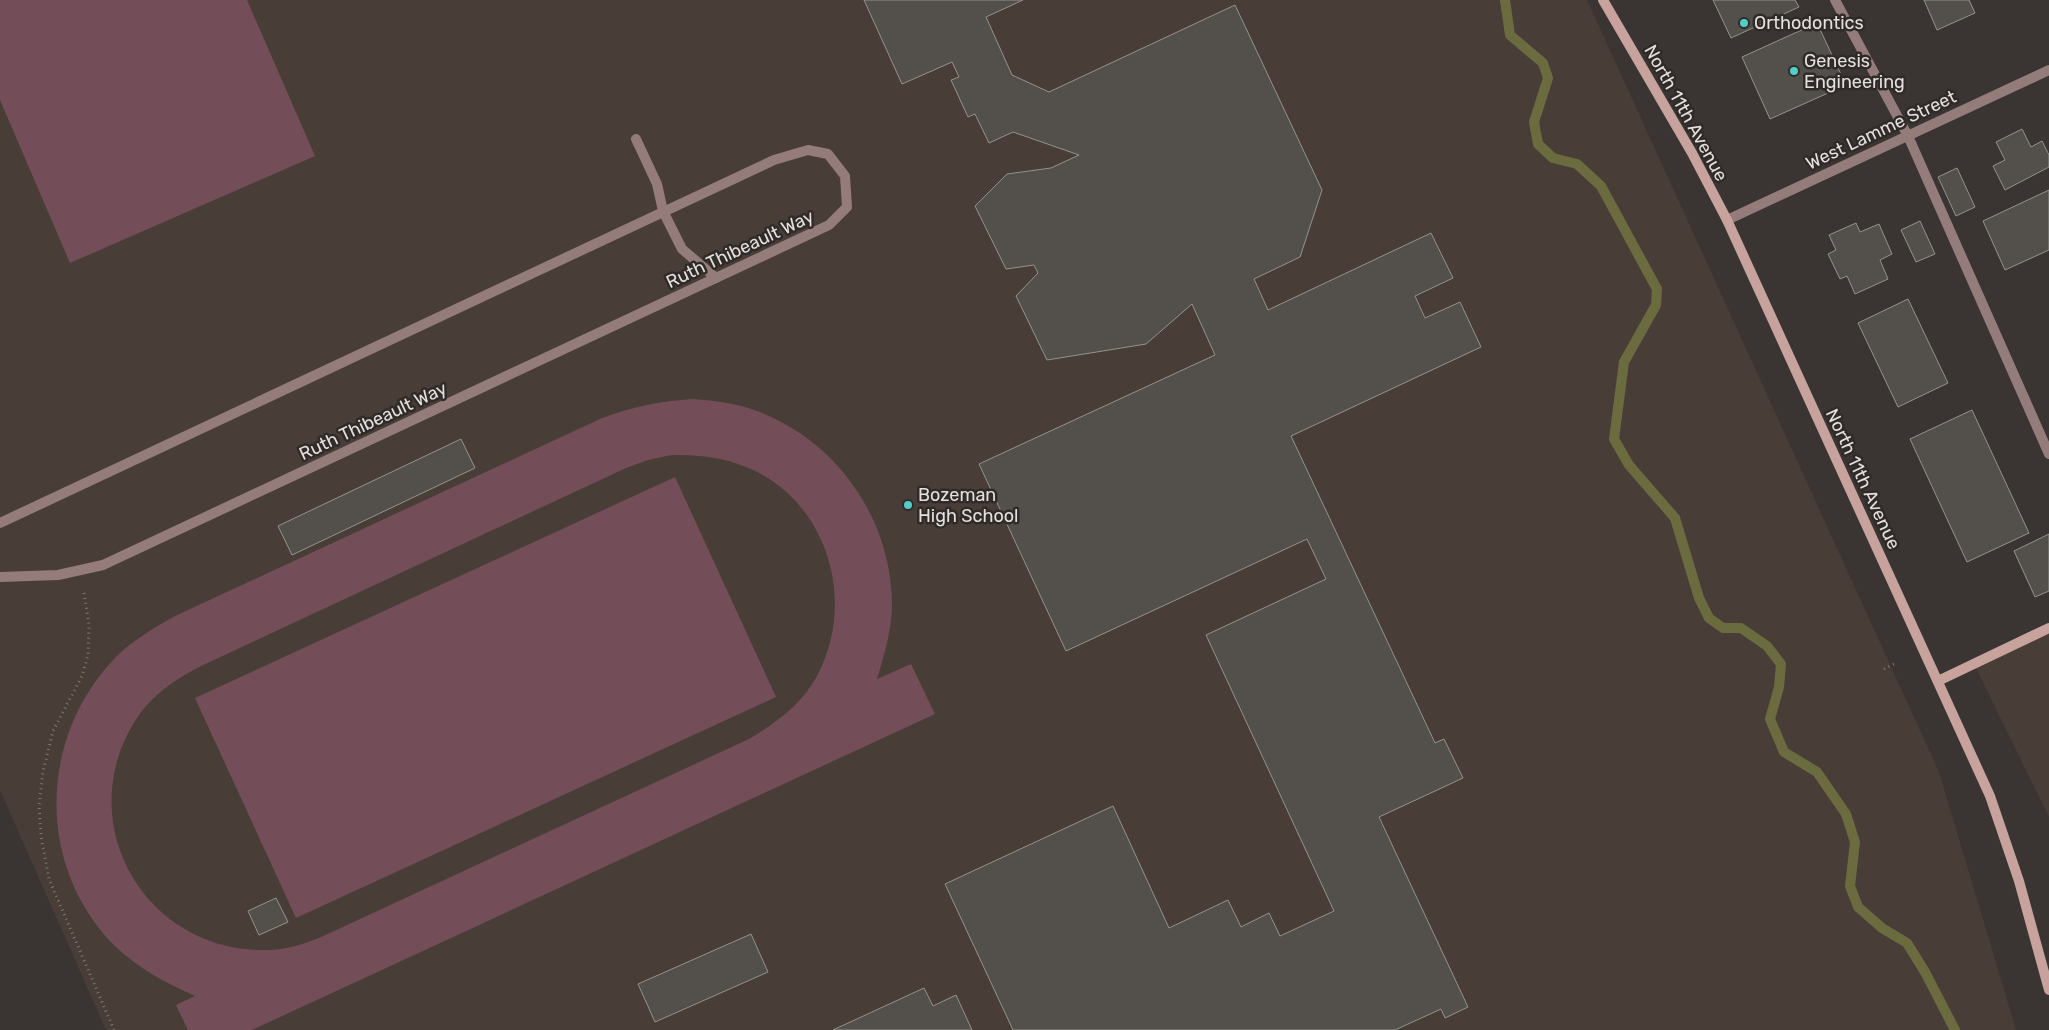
<svg xmlns="http://www.w3.org/2000/svg" width="2049" height="1030" font-family="Rubik,sans-serif">
<rect width="100%" height="100%" fill="#3a3532"/>
<path fill="#483e37" d="M 0,0 L 1587,0 L 1939,772 L 2016,1030 L 106,1030 L 0,790 Z
M 2049,628 L 2049,817 L 1974,664 Z"/>
<path fill="#734e58" fill-rule="evenodd" d="M 0,0 L 247,0 L 315,156 L 70,263 L 0,100 Z
M 693,399 C 715,401 736,403 757,411 C 838,441 893,521 892,608 C 891,632 884,656 877,679 L 911,664 L 935,714 L 252,1030 L 188,1030 L 176,1005 L 195,996 C 166,983 137,968 114,945 C 36,866 38,737 116,657 C 133,640 154,628 175,616 L 600,419 C 631,407 660,401 693,399 ZM 671,455 C 694,455 716,456 738,464 C 825,493 859,598 817,676 C 802,704 776,723 749,739 L 319,938 C 303,944 286,950 268,950 C 143,954 68,818 139,715 C 155,693 177,678 201,666 L 626,468 L 648,460 Z
M 675,477 L 776,697 L 296,918 L 195,698 Z"/>
<g fill="none" stroke-linecap="round" stroke-linejoin="round">
<path stroke="#6a6c3f" stroke-width="10" d="M 1505,0 L 1510,35 L 1543,63 L 1548,78 L 1534,122 L 1538,144 L 1553,158 L 1577,164 L 1601,186 L 1657,289 L 1656,305 L 1624,362 L 1614,439 L 1629,465 L 1675,518 L 1699,598 L 1709,618 L 1723,628 L 1741,628 L 1767,646 L 1781,664 L 1779,687 L 1770,719 L 1784,752 L 1817,772 L 1846,814 L 1855,842 L 1850,886 L 1858,907 L 1882,928 L 1907,943 L 1925,972 L 1955,1030"/>
</g>
<path fill="#53504b" stroke="#95928c" d="M 864,0 L 1023,0 L 986,17 L 1012,75 L 1049,92 L 1235,5 L 1322,190 L 1300,257 L 1254,279 L 1268,310 L 1431,233 L 1453,278 L 1415,296 L 1425,318 L 1460,302 L 1481,347 L 1291,436 L 1435,743 L 1444,739 L 1463,778 L 1379,817 L 1468,1007 L 1445,1018 L 1441,1009 L 1395,1030 L 1013,1030 L 945,884 L 1113,806 L 1169,928 L 1228,900 L 1241,927 L 1269,913 L 1280,936 L 1334,911 L 1206,635 L 1326,579 L 1307,539 L 1066,651 L 979,464 L 1215,355 L 1192,304 L 1146,344 L 1047,360 L 1016,296 L 1038,273 L 1034,265 L 1006,269 L 975,206 L 1007,174 L 1051,168 L 1079,155 L 1013,132 L 989,143 L 975,114 L 968,117 L 951,80 L 959,77 L 952,62 L 902,84 Z
M 1713,0 L 1795,0 L 1799,7 L 1731,38 Z
M 1924,0 L 1969,0 L 1975,13 L 1937,30 Z
M 1817,23 L 1846,85 L 1770,119 L 1742,57 Z
M 2022,129 L 2031,147 L 2042,141 L 2049,155 L 2049,167 L 2005,190 L 1993,166 L 2005,160 L 1996,142 Z
M 1957,168 L 1975,207 L 1956,216 L 1938,177 Z
M 2049,190 L 2049,250 L 2005,270 L 1983,221 Z
M 1920,221 L 1935,254 L 1916,262 L 1901,230 Z
M 1856,223 L 1860,232 L 1879,224 L 1892,254 L 1880,260 L 1888,279 L 1855,294 L 1847,276 L 1840,279 L 1828,254 L 1836,250 L 1829,235 Z
M 1908,299 L 1948,383 L 1898,407 L 1858,323 Z
M 1972,410 L 2029,533 L 1967,562 L 1910,439 Z
M 461,439 L 475,468 L 292,555 L 278,526 Z
M 2049,534 L 2049,591 L 2035,597 L 2014,551 Z
M 276,898 L 288,922 L 259,935 L 248,911 Z
M 751,934 L 768,972 L 655,1022 L 638,984 Z
M 924,988 L 933,1006 L 956,995 L 972,1030 L 833,1030 Z"/>
<g fill="none" stroke-linecap="round" stroke-linejoin="round">
<path stroke="#7d7976" stroke-width="3" stroke-dasharray="1 4" stroke-linecap="butt" d="M 84,593 L 89,624 L 88,655 L 82,676 L 53,731 L 43,772 L 39,806 L 41,836 L 49,879 L 114,1030
M 1884,669 L 1894,664"/>
<path stroke="#937c79" stroke-width="10" d="M 1835,0 L 1908,136 L 2049,454
M 636,139 L 657,184 L 663,211 L 682,249 L 716,278"/>
<path stroke="#937c79" stroke-width="10" d="M 1727,220 L 2049,70
M 0,523 L 774,160 L 808,150 L 828,154 L 845,176 L 847,207 L 829,225 L 103,565 L 58,575 L 0,577"/>
<path stroke="#c8a39d" stroke-width="10" d="M 1603,0 L 1692,153 L 1727,220 L 1990,796 L 2019,881 L 2049,990
M 1938,681 L 2049,628"/>
</g>
<g fill="#53cdc9" stroke="#302b28" stroke-width="2">
<circle cx="1744" cy="23" r="5"/>
<circle cx="1794" cy="71" r="5"/>
<circle cx="908" cy="505" r="5"/>
</g>
<g text-anchor="middle" stroke-width="5" stroke-linejoin="round" paint-order="stroke">
<g font-size="18" fill="#e3e0dd" stroke="#302b28" text-anchor="start">
<text x="1754" y="29">Orthodontics</text>
<text x="1804" y="67">Genesis<tspan x="1804" dy="21">Engineering</tspan></text>
<text x="918" y="501">Bozeman<tspan x="918" dy="21">High School</tspan></text>
</g>
<g font-size="18" fill="#e3e0dd" stroke="#302b28">
<text transform="translate(1686 113) rotate(61)" y="6">North 11th Avenue</text>
<text transform="translate(1881 130) rotate(-25)" y="6">West Lamme Street</text>
<text transform="translate(740 249) rotate(-25)" y="6">Ruth Thibeault Way</text>
<text transform="translate(373 421) rotate(-25)" y="6">Ruth Thibeault Way</text>
<text transform="translate(1863 479) rotate(65)" y="6">North 11th Avenue</text>
</g>
</g>
</svg>
